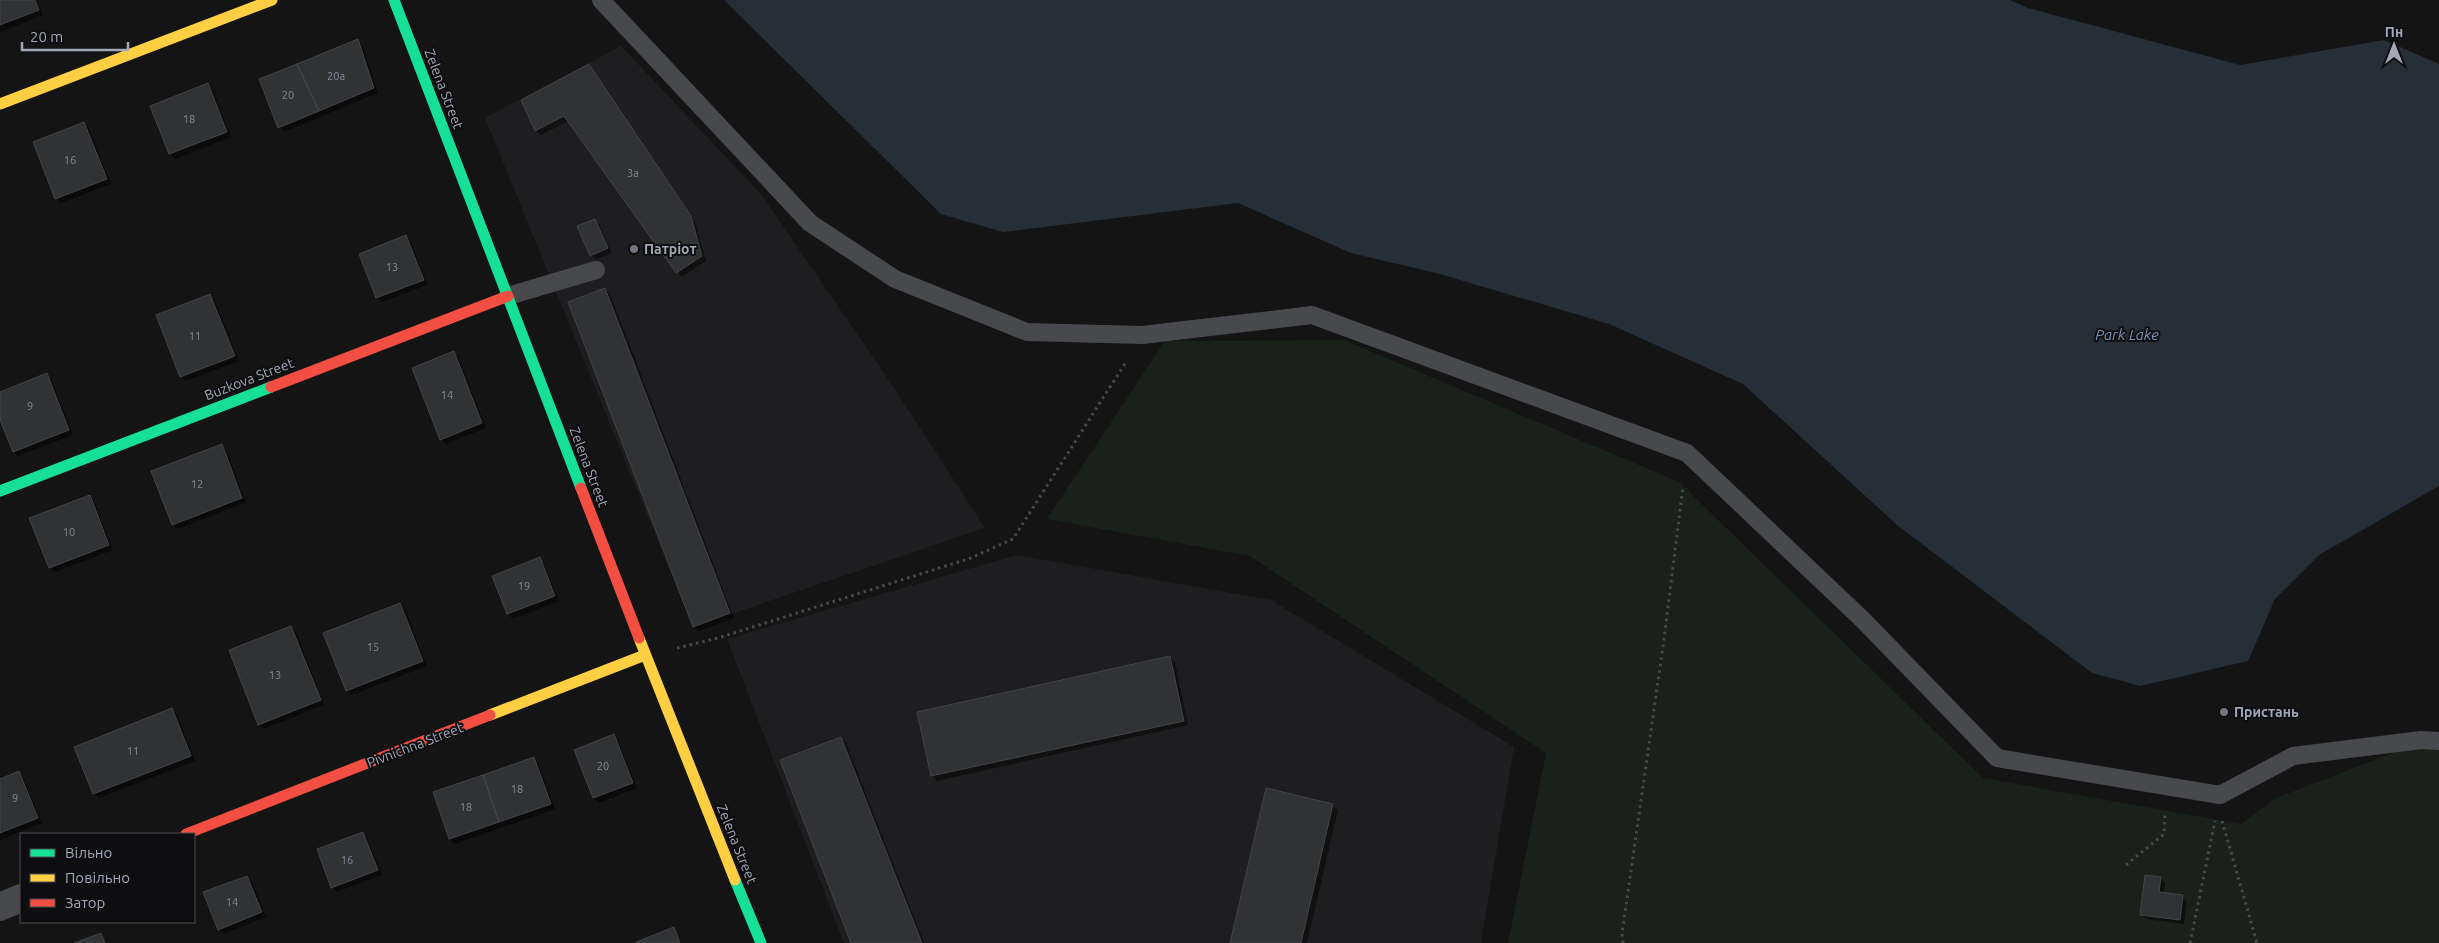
<svg xmlns="http://www.w3.org/2000/svg" width="2439" height="943" font-family="Ubuntu,sans-serif">
<rect width="100%" height="100%" fill="#141414"/>
<path fill="#1e1e20" d="M 621,46 L 761,194 L 890,382 L 985,528 L 693,627 L 485,118 Z
M 1017,555 L 1271,600 L 1514,747 L 1481,943 L 844,943 L 727,639 Z"/>
<path fill="#1a211b" d="M 1344,340 L 1679,482 L 1983,778 L 2241,824 L 2276,798 L 2439,735 L 2439,943 L 1508,943 L 1546,753 L 1250,556 L 1047,519 L 1165,341 Z"/>
<path fill="#262e37" d="M 724,0 L 2010,0 L 2028,8 L 2240,65 L 2384,40 L 2439,64 L 2439,486 L 2319,555 L 2275,599 L 2248,661 L 2140,686 L 2092,673 L 1897,525 L 1743,384 L 1609,324 L 1440,274 L 1351,253 L 1238,203 L 1003,232 L 941,214 Z"/>
<path fill="#0007" d="M 0,0 L 37,0 L 43,15 L 0,32 Z
M 357,40 L 362,45 L 378,93 L 284,132 L 279,127 Z
M 589,65 L 695,222 L 706,261 L 682,277 L 568,121 L 541,135 L 536,131 L 523,101 Z
M 208,85 L 213,90 L 231,137 L 175,159 L 170,154 L 152,107 Z
M 84,123 L 89,128 L 111,184 L 61,203 L 56,198 Z
M 595,220 L 599,225 L 612,253 L 596,260 L 591,255 Z
M 406,237 L 411,242 L 428,285 L 382,302 L 377,297 Z
M 605,289 L 610,294 L 734,618 L 699,631 L 694,626 Z
M 210,295 L 215,300 L 239,361 L 186,381 L 181,376 Z
M 453,352 L 458,357 L 486,428 L 446,444 L 441,439 Z
M 47,375 L 52,380 L 73,435 L 18,456 L 14,451 L 0,417 L 0,393 Z
M 221,446 L 226,450 L 246,502 L 178,529 L 173,524 Z
M 89,497 L 94,501 L 113,550 L 55,572 L 50,567 Z
M 539,559 L 544,564 L 559,601 L 513,619 L 508,614 L 494,577 Z
M 400,605 L 405,609 L 427,666 L 352,695 L 347,690 Z
M 291,627 L 296,632 L 324,705 L 264,729 L 259,724 Z
M 1170,657 L 1175,662 L 1188,725 L 937,781 L 932,776 L 918,713 Z
M 172,710 L 177,715 L 195,761 L 99,798 L 94,793 Z
M 613,736 L 618,741 L 637,788 L 599,803 L 594,798 L 575,750 Z
M 841,738 L 846,743 L 924,943 L 853,943 Z
M 534,758 L 538,763 L 555,809 L 455,844 L 450,839 Z
M 19,773 L 23,777 L 42,823 L 0,840 L 0,780 Z
M 1267,789 L 1333,805 L 1338,810 L 1307,943 L 1231,943 Z
M 362,833 L 367,838 L 382,875 L 337,892 L 333,887 Z
M 247,877 L 252,882 L 266,917 L 224,934 L 219,929 Z
M 2160,878 L 2165,883 L 2164,894 L 2182,896 L 2187,901 L 2184,924 L 2146,919 L 2141,914 Z
M 673,929 L 682,943 L 638,943 Z"/>
<path fill="#313234" stroke="#424448" d="M 0,0 L 35,0 L 39,10 L 0,25 Z
M 358,39 L 374,88 L 319,111 L 297,64 Z
M 297,64 L 319,111 L 278,128 L 259,79 Z
M 589,64 L 691,216 L 702,256 L 676,273 L 564,116 L 535,131 L 521,100 Z
M 208,83 L 227,132 L 169,154 L 150,106 Z
M 84,122 L 107,179 L 55,199 L 33,142 Z
M 595,219 L 608,248 L 590,256 L 577,226 Z
M 406,235 L 424,280 L 376,298 L 359,254 Z
M 605,288 L 730,613 L 693,627 L 568,302 Z
M 210,294 L 235,356 L 180,377 L 156,315 Z
M 454,351 L 482,423 L 440,440 L 412,368 Z
M 47,373 L 69,430 L 13,452 L 0,420 L 0,392 Z
M 222,444 L 242,498 L 172,525 L 151,471 Z
M 90,495 L 109,545 L 49,568 L 29,518 Z
M 540,557 L 555,596 L 507,614 L 492,576 Z
M 400,603 L 423,661 L 346,691 L 323,633 Z
M 291,626 L 321,700 L 258,725 L 229,650 Z
M 1170,656 L 1184,721 L 931,776 L 917,712 Z
M 172,708 L 191,756 L 93,794 L 74,747 Z
M 614,734 L 633,783 L 593,798 L 574,750 Z
M 841,737 L 922,943 L 851,943 L 780,760 Z
M 534,757 L 551,804 L 499,822 L 483,775 Z
M 19,771 L 38,818 L 0,833 L 0,779 Z
M 483,775 L 499,822 L 449,839 L 433,792 Z
M 1266,788 L 1333,804 L 1301,943 L 1230,943 Z
M 363,832 L 378,870 L 331,888 L 317,849 Z
M 2145,875 L 2161,877 L 2159,892 L 2183,895 L 2180,920 L 2140,915 Z
M 247,876 L 262,912 L 218,930 L 203,892 Z
M 674,927 L 680,943 L 637,943 L 636,942 Z
M 101,933 L 105,943 L 74,943 Z"/>
<g fill="none" stroke-linecap="round" stroke-linejoin="round">
<path stroke="#494a4f" stroke-width="3" stroke-dasharray="2.5 4" stroke-linecap="butt" d="M 677,648 L 718,638 L 971,558 L 1013,539 L 1126,362
M 2222,821 L 2257,943
M 2126,865 L 2164,834 L 2165,813
M 1623,943 L 1622,934 L 1664,639 L 1683,486
M 2190,943 L 2215,821"/>
<path stroke="#48494d" stroke-width="18" d="M 601,0 L 810,223 L 895,279 L 1027,332 L 1142,335 L 1312,315 L 1687,453 L 1863,620 L 1997,758 L 2220,795 L 2293,756 L 2421,740 L 2439,741
M 508,296 L 596,270"/>
<path stroke="#48494d" stroke-width="28" d="M 0,907 L 21,898"/>
<path stroke="#16e098" stroke-width="11" d="M 394,0 L 581,488
M 0,491 L 271,387
M 735,880 L 761,943"/>
<path stroke="#ffcf43" stroke-width="11" d="M 0,104 L 272,0
M 639,638 L 735,880
M 490,715 L 645,655"/>
<path stroke="#f24e42" stroke-width="11" d="M 271,387 L 508,296
M 581,488 L 639,638
M 186,834 L 490,715"/>
</g>
<g fill="#71747e" stroke="#0e0e10" stroke-width="2">
<circle cx="634" cy="249" r="5"/>
<circle cx="2224" cy="712" r="5"/>
</g>
<g text-anchor="middle" stroke-width="4" stroke-linejoin="round" paint-order="stroke">
<g font-size="11" fill="#868a96">
<text x="336" y="80">20а</text>
<text x="288" y="99">20</text>
<text x="189" y="123">18</text>
<text x="70" y="164">16</text>
<text x="633" y="177">3а</text>
<text x="392" y="271">13</text>
<text x="195" y="340">11</text>
<text x="447" y="399">14</text>
<text x="30" y="410">9</text>
<text x="197" y="488">12</text>
<text x="69" y="536">10</text>
<text x="524" y="590">19</text>
<text x="373" y="651">15</text>
<text x="275" y="679">13</text>
<text x="133" y="755">11</text>
<text x="603" y="770">20</text>
<text x="517" y="793">18</text>
<text x="15" y="802">9</text>
<text x="466" y="811">18</text>
<text x="347" y="864">16</text>
<text x="232" y="906">14</text>
</g>
<g font-size="14" fill="#a3a8b7" stroke="#0e0e10">
<text transform="translate(444 89) rotate(69)" y="5">Zelena Street</text>
<text transform="translate(249 379) rotate(-21)" y="5">Buzkova Street</text>
<text transform="translate(589 467) rotate(69)" y="5">Zelena Street</text>
<text transform="translate(415 745) rotate(-21)" y="5">Pivnichna Street</text>
<text transform="translate(737 844) rotate(68)" y="5">Zelena Street</text>
</g>
<g font-size="14" font-weight="bold" fill="#a3a8b7" stroke="#0e0e10" text-anchor="start">
<text x="644" y="254">Патріот</text>
<text x="2234" y="717">Пристань</text>
</g>
<g font-size="15" font-style="italic" fill="#7794b5" stroke="#0e0e10">
<text x="2127" y="340">Park Lake</text>
</g>
</g>
<rect x="20" y="833" width="175" height="90" fill="#0e0e10" stroke="#4a4c53"/>
<rect x="30" y="849" width="25" height="8" fill="#16e098" stroke="#4a4c53"/>
<text x="65" y="858" font-size="15" fill="#a3a8b7">Вільно</text>
<rect x="30" y="874" width="25" height="8" fill="#ffcf43" stroke="#4a4c53"/>
<text x="65" y="883" font-size="15" fill="#a3a8b7">Повільно</text>
<rect x="30" y="899" width="25" height="8" fill="#f24e42" stroke="#4a4c53"/>
<text x="65" y="908" font-size="15" fill="#a3a8b7">Затор</text>
<g transform="translate(2394 45)" stroke="#0e0e10" stroke-width="4" paint-order="stroke">
<path d="M0-4L9 19L0 12L-9 19Z" fill="#a3a8b7"/>
<text y="-8" font-size="14" font-weight="bold" text-anchor="middle" fill="#a3a8b7">Пн</text>
</g>
<path d="M22 42v8h106v-8" fill="none" stroke="#a3a8b7" stroke-width="2.5"/>
<text x="30" y="42" font-size="15" fill="#a3a8b7" stroke="#0e0e10" stroke-width="4" paint-order="stroke">20 m</text>
</svg>
